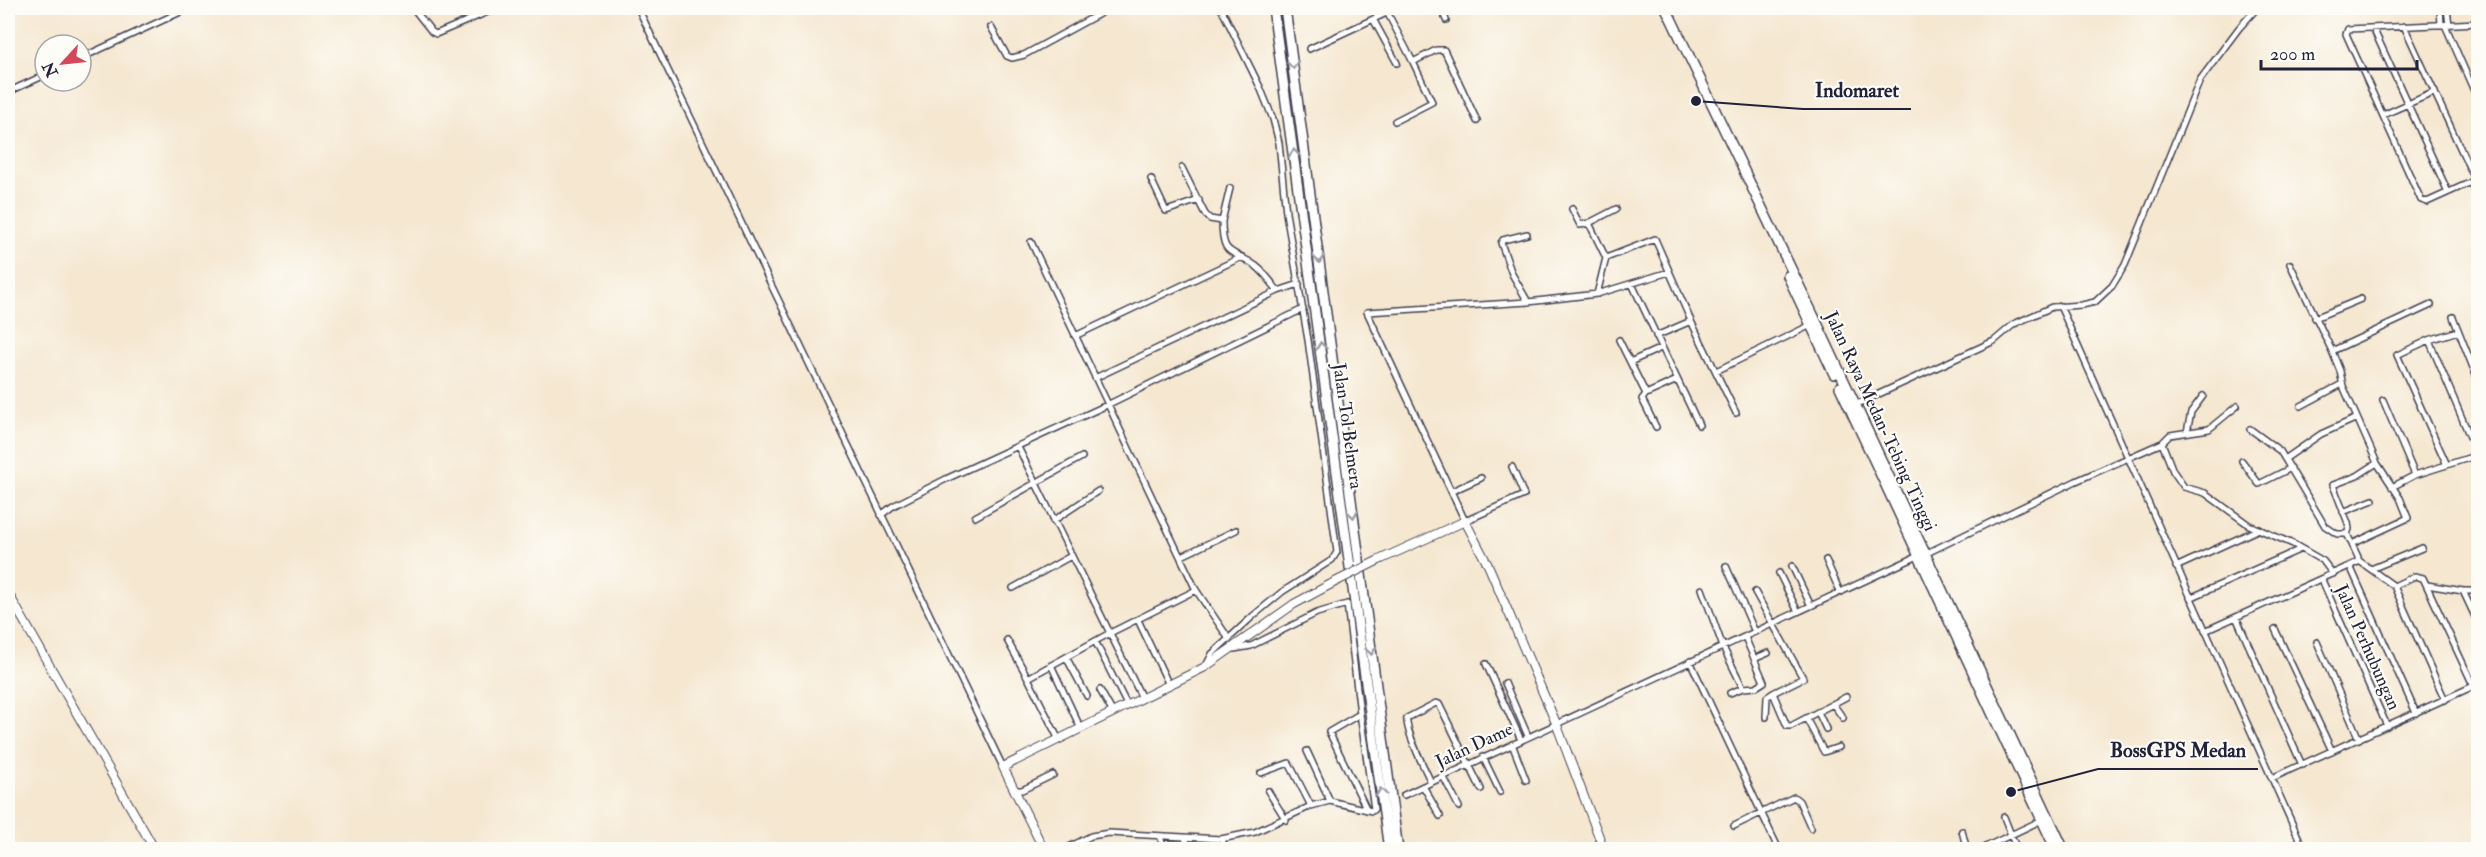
<svg xmlns="http://www.w3.org/2000/svg" width="2486" height="857" font-family="'IM FELL Double Pica',serif">
<rect width="100%" height="100%" fill="#fdfcf7"/>
<filter id="ink" filterUnits="userSpaceOnUse"><feTurbulence type="fractalNoise" baseFrequency=".0167" numOctaves="2"/><feDisplacementMap in="SourceGraphic" scale="12" xChannelSelector="R" yChannelSelector="G"/><feConvolveMatrix kernelMatrix="1 2 1 2 8 2 1 2 1" color-interpolation-filters="sRGB"/></filter>
<filter id="wash" filterUnits="userSpaceOnUse"><feTurbulence type="fractalNoise" baseFrequency=".008" numOctaves="4" result="noise"/><feDisplacementMap in="SourceGraphic" scale="24" xChannelSelector="R" yChannelSelector="G"/><feGaussianBlur stdDeviation="1.35" result="paint"/><feColorMatrix in="noise" values="0 0 0 0 0 0 0 0 0 0 0 0 0 0 0 0 0 1.4 0 .05"/><feComposite in="paint" operator="in"/></filter>
<g filter="url(#wash)">
<rect width="100%" height="100%" fill="#f5e7d0"/>
</g>
<g filter="url(#ink)">
<g fill="none" stroke-linecap="round" stroke-linejoin="round">
<defs>
<path id="street" d="M 413,8 L 432,32 L 436,34 L 497,8
M 638,8 L 1003,767
M 1374,8 L 1379,16
M 1441,8 L 1446,20
M 2440,8 L 2441,25
M 2447,8 L 2449,25
M 1387,12 L 1413,62 L 1436,50 L 1444,50 L 1477,121
M 1373,19 L 1397,63
M 2478,23 L 2348,29 L 2346,34 L 2421,200 L 2427,202 L 2478,179
M 2445,25 L 2478,100
M 2404,26 L 2475,180
M 991,27 L 1007,56 L 1012,58 L 1024,55 L 1110,8
M 2373,28 L 2448,192
M 1309,49 L 1397,8
M 81,58 L 189,8
M 8,92 L 45,75
M 2383,115 L 2435,92
M 1395,121 L 1432,102 L 1413,62
M 1182,168 L 1205,214 L 1210,219 L 1222,221 C 1222,258 1231,248 1256,266 C 1265,273 1271,282 1278,291
M 1151,179 L 1166,211 L 1199,200
M 1572,209 L 1580,225 L 1589,223 L 1606,258
M 1222,221 L 1230,188
M 1589,223 L 1616,209
M 1527,234 L 1503,240 L 1501,243 L 1512,274 L 1528,302
M 1031,242 L 1196,590 L 1229,639
M 2290,264 L 2332,351 L 2340,371 L 2343,386 L 2377,463 L 2400,498 L 2408,518 L 2352,544
M 1632,284 L 1699,425
M 1597,294 L 1606,258 L 1655,239 L 1691,321
M 2060,306 L 2304,850
M 2453,317 L 2478,380
M 2315,318 L 2361,299
M 1075,336 L 1242,257
M 1656,336 L 1691,321 L 1736,413
M 1619,340 L 1646,394
M 2429,340 L 2478,456
M 2332,351 L 2431,305
M 1630,362 L 1661,348
M 1716,371 L 1811,325
M 1095,378 L 1278,291 L 1299,284
M 2383,400 L 2415,475
M 1855,405 L 1994,341 L 2014,324 L 2052,307 L 2082,305 L 2095,302 L 2112,286 L 2125,265 L 2200,80 L 2239,28 L 2257,8
M 2301,406 L 2342,384
M 1656,427 L 1642,399 L 1646,394 L 1677,380
M 2250,429 L 2280,451 L 2325,526 L 2337,534 L 2347,534
M 2187,432 L 2191,412 L 2203,396
M 2162,443 L 2170,435 L 2209,429 L 2237,406
M 1018,447 L 1142,698
M 2285,459 L 2321,434 L 2357,418
M 2242,461 L 2259,484 L 2291,468
M 2447,465 L 2397,355 L 2429,340 L 2458,331
M 1512,467 L 1524,495 L 1465,521 L 1367,312 L 1528,302 L 1597,294 L 1669,272
M 2392,487 L 2415,475 L 2478,455
M 1452,491 L 1481,478
M 2343,512 L 2373,500
M 881,515 L 893,506 L 946,479 L 1107,405 L 1303,309
M 975,517 L 1082,457
M 1053,521 L 1098,491
M 1925,554 L 2076,481 L 2162,443 L 2173,471 L 2184,487 L 2205,493 L 2249,525 L 2293,544 L 2323,561 L 2333,574
M 1182,556 L 1236,530
M 1826,560 L 1840,592
M 2358,560 L 2394,586 L 2445,700
M 1726,566 L 1755,632
M 1792,566 L 1811,606
M 2350,566 L 2416,713
M 2176,567 L 2259,529
M 2371,569 L 2422,548
M 1779,573 L 1798,612
M 2322,580 L 2387,726
M 2427,585 L 2463,591 L 2478,591
M 2394,586 L 2415,576 L 2423,578 L 2474,687
M 1013,588 L 1071,556
M 1702,589 L 1723,647 L 1743,688 L 1756,687 L 1764,682 L 1745,637
M 2463,591 L 2478,623
M 1755,592 L 1803,678 L 1773,693 L 1787,726 L 1791,726 L 1846,697
M 2190,598 L 2301,549
M 2236,617 L 2302,765
M 1138,620 L 1169,685
M 2275,629 L 2332,751
M 2205,631 L 2358,562 L 2358,557 L 2347,534 L 2349,529 L 2348,523 L 2333,485 L 2357,476 L 2377,463
M 1007,640 L 1028,678
M 1095,641 L 1127,705
M 2317,642 L 2359,739
M 1066,657 L 1087,696
M 1754,659 L 1768,653
M 1690,661 L 1779,850
M 1486,664 L 1521,740
M 1051,665 L 1081,729
M 1206,666 L 1212,654 L 1253,616 L 1282,592 L 1332,560 L 1337,552 L 1308,340 L 1286,213 L 1279,143 L 1273,119 L 1260,87 L 1221,8
M 1505,683 L 1528,736
M 1100,690 L 1113,713
M 1730,693 L 1743,688
M 1833,704 L 1843,718
M 1818,712 L 1826,729
M 1360,714 L 1329,732 L 1367,810
M 1766,717 L 1767,697 L 1773,693
M 1806,718 L 1824,752 L 1839,747
M 1059,740 L 1028,678 L 1110,633 L 1196,590
M 1512,744 L 1526,780
M 1307,751 L 1330,801
M 1483,757 L 1500,792
M 1261,773 L 1289,763 L 1311,806
M 1443,776 L 1459,807
M 2272,778 L 2478,684
M 1431,782 C 1425,770 1405,729 1407,718 L 1436,703 L 1439,704 L 1481,789
M 1423,786 L 1440,816
M 1014,790 L 1022,790 L 1053,775
M 1268,791 L 1286,820
M 1404,795 L 1918,556
M 2004,817 L 2017,850
M 1734,826 L 1794,797 L 1799,801 L 1811,828
M 1962,831 L 1967,850
M 1160,836 L 1164,850
M 1185,838 L 1190,850
M 1221,839 L 1255,832 L 1311,806 L 1330,801 L 1372,811 L 1374,809 L 1360,714 L 1347,604 L 1317,613 L 1251,646 L 1234,649
M 1063,850 L 1091,836 L 1109,833 L 1221,839 L 1227,850
M 1979,850 L 2042,820"/>
<path id="secondary" d="M 1379,560 L 1465,521 L 1489,567 L 1556,723 L 1604,850
M 8,593 L 155,850
M 1044,850 L 1003,767 L 1205,667 L 1294,604 L 1333,583"/>
<path id="highway" d="M 1273,8 L 1389,850
M 1285,8 L 1398,850
M 1666,8 L 1816,321 L 2064,850
M 1788,276 L 1834,374
M 1840,387 L 2056,850"/>
</defs>
<use href="#street" stroke="#424051" stroke-width="8"/>
<use href="#secondary" stroke="#424051" stroke-width="10"/>
<use href="#highway" stroke="#424051" stroke-width="12"/>
<use href="#street" stroke="#fff" stroke-width="5"/>
<use href="#secondary" stroke="#fff" stroke-width="8"/>
<use href="#highway" stroke="#fff" stroke-width="9"/>
<defs>
<path id="secondary-bridge" d="M 1333,583 L 1379,560"/>
</defs>
<use href="#secondary-bridge" stroke="#424051" stroke-width="10" stroke-linecap="butt"/>
<use href="#secondary-bridge" stroke="#fff" stroke-width="8"/>
</g>
<defs><path id="oneway-chevron" d="M-2-3.5L2.5 0L-2 3.5" fill="none" stroke-width="1.6" stroke-linecap="round" stroke-linejoin="round" transform="scale(1.5)"/></defs>
<g stroke="#9c9ca7">
<use href="#oneway-chevron" transform="translate(1293 65) rotate(82)"/>
<use href="#oneway-chevron" transform="translate(1294 153) rotate(-98)"/>
<use href="#oneway-chevron" transform="translate(1319 259) rotate(82)"/>
<use href="#oneway-chevron" transform="translate(1321 346) rotate(-98)"/>
<use href="#oneway-chevron" transform="translate(1353 514) rotate(82)"/>
<use href="#oneway-chevron" transform="translate(1371 651) rotate(82)"/>
<use href="#oneway-chevron" transform="translate(1381 792) rotate(-98)"/>
</g>
</g>
<g text-anchor="middle" stroke-width="4.5" stroke-linejoin="round" paint-order="stroke">
<g font-size="18" fill="#22223b" stroke="#fdfcf7">
<text transform="translate(1881 421) rotate(65)" y="6">Jalan Raya Medan-Tebing Tinggi</text>
<text transform="translate(1348 426) rotate(82)" y="6">Jalan Tol Belmera</text>
<text transform="translate(2368 647) rotate(66)" y="6">Jalan Perhubungan</text>
<text transform="translate(1474 745) rotate(-25)" y="6">Jalan Dame</text>
</g>
</g>
<path fill="none" stroke="#22223b" stroke-width="2" d="M1696 101L1803 109H1911M2011 792L2098 769H2258"/>
<g fill="#22223b" stroke="#fdfcf7" stroke-width="2">
<circle cx="1696" cy="101" r="6"/>
<circle cx="2011" cy="792" r="6"/>
</g>
<g font-size="20" text-anchor="middle" font-weight="bold" fill="#22223b" stroke="#fdfcf7" stroke-width="4.5" stroke-linejoin="round" paint-order="stroke">
<text x="1857" y="97">Indomaret</text>
<text x="2178" y="757">BossGPS Medan</text>
</g>
<rect width="2486" height="857" fill="none" stroke="#fdfcf7" stroke-width="30"/>
<g transform="translate(63 63) rotate(243)"><circle r="28" fill="#fdfcf7" stroke="#a5a5ac" stroke-width="1.5"/>
<path d="M0-4.5L10 22L0 15L-10 22Z" fill="#d1495b"/>
<text y="-9" font-size="16" font-weight="bold" text-anchor="middle" fill="#22223b">N</text>
</g>
<path d="M2261 60v9h156v-9" fill="none" stroke="#22223b" stroke-width="3"/>
<text x="2270" y="60" font-size="18" fill="#22223b" stroke="#fdfcf7" stroke-width="4.5" paint-order="stroke">200 m</text>
</svg>
